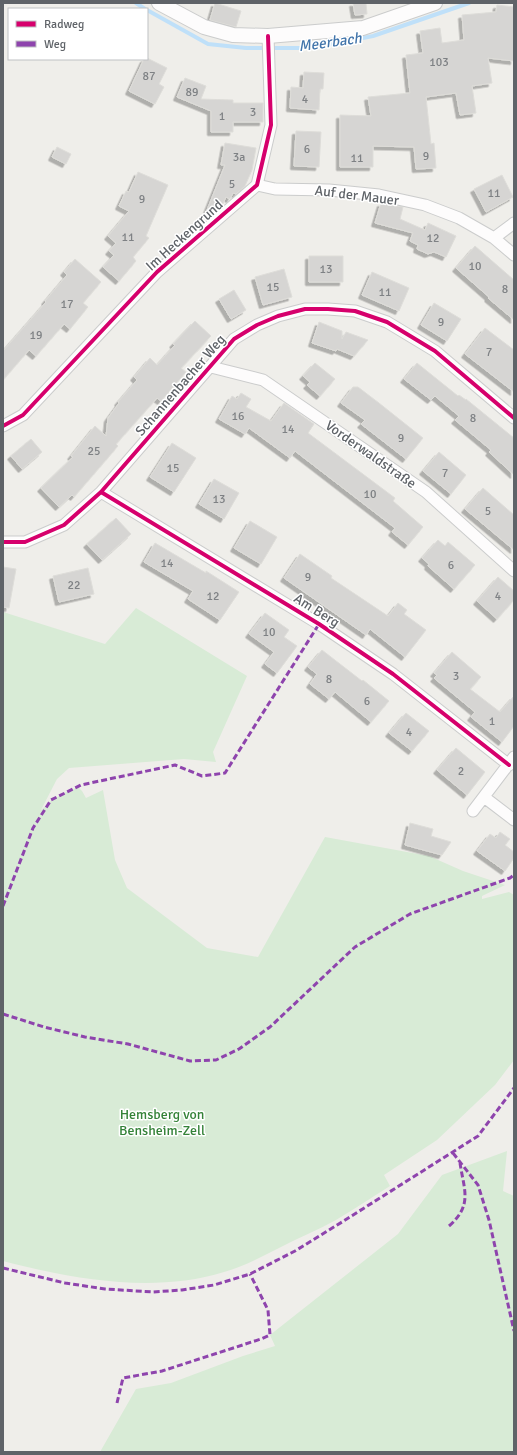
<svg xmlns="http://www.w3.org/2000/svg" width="517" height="1455" font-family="Signika,sans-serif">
<defs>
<filter id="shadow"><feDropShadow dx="-3.5" dy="3.5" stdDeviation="0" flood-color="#0004"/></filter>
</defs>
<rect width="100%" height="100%" fill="#efeeea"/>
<path fill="#d8ebd6" d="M 136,608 L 247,676 L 213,752 L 216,762 L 184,759 L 69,768 L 57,779 L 41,810 L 51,801 L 64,793 L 78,787 L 82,791 L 86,798 L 103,790 L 115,860 L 127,888 L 207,948 L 258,957 L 325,837 L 429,856 L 463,871 L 505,885 L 482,896 L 482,899 L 509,892 L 514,895 L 514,1060 L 495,1085 L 437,1140 L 384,1175 L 390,1186 C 372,1197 355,1209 336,1220 C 318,1230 298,1238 279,1248 C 261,1257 243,1267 224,1272 C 153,1294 73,1279 3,1261 L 3,612 L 105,644 Z
M 507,1151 L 503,1191 L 514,1196 L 514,1452 L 100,1452 L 136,1389 L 171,1383 L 243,1356 L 275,1346 L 270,1335 L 398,1234 L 442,1175 Z"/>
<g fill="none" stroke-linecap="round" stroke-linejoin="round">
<path stroke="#bfe0f9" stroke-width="4" d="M 136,3 L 145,9
M 147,10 L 208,44 L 246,48 L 313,48 L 373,36 L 469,3"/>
</g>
<path fill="#d6d5d3" stroke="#deddd9" filter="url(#shadow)" d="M 215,3 L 241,11 L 236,27 L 210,20 Z
M 353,3 L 366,3 L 367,14 L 355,15 Z
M 497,5 L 514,7 L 514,61 L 488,58 L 492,83 L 472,86 L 476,113 L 460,115 L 456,93 L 426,97 L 431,144 L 434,143 L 436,168 L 416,169 L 414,147 L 373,146 L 373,167 L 340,167 L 340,115 L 371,116 L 368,97 L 410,93 L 406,55 L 423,53 L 420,31 L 440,28 L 442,43 L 464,40 L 462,15 L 496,12 Z
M 147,58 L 167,68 L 159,84 L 164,87 L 155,104 L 129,91 L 144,59 Z
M 304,72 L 324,73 L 323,89 L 320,89 L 319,110 L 290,108 L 291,87 L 303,88 Z
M 185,78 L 206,86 L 201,99 L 233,100 L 233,103 L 263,103 L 263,122 L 233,122 L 233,132 L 211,132 L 211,111 L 177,97 Z
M 296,131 L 321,132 L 319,167 L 294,166 Z
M 225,143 L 256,148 L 252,170 L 245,186 L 236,194 L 233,193 L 230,199 L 226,197 L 222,206 L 214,213 L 207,210 L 225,165 L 221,165 Z
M 57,147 L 71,154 L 66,164 L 52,157 Z
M 138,172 L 168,185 L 146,236 L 149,238 L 133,257 L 136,261 L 119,281 L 103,267 L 114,255 L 109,251 L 116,243 L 108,236 L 129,211 L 119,206 L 126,191 L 129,192 Z
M 502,175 L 513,197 L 486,212 L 474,189 Z
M 381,203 L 403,207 L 400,219 L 425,230 L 428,223 L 456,236 L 446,257 L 434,252 L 428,254 L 417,249 L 418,245 L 410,241 L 413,233 L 375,223 Z
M 475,246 L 514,280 L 514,320 L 488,298 L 489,297 L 456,268 Z
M 309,256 L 343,256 L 343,282 L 309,282 Z
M 75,259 L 101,282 L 83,303 L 88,307 L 70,329 L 64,324 L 36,356 L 29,350 L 3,380 L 3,351 L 46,302 L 45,301 L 67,275 L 64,272 Z
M 284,269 L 292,297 L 263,305 L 255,277 Z
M 372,272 L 409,288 L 399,311 L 362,295 Z
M 234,290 L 246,310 L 231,319 L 219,299 Z
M 434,303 L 461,319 L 447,341 L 421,325 Z
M 195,321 L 211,336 L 181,368 L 186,372 L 161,401 L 157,398 L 116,444 L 118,446 L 74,497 L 72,495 L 59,507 L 41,488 L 73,457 L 71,456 L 95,426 L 106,436 L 108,418 L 119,403 L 118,402 L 137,380 L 134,377 L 150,358 L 157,365 L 175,345 L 173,344 Z
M 319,322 L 342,331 L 342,339 L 346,332 L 368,340 L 354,356 L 337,349 L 336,351 L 312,343 Z
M 485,328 L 514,350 L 514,392 L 465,354 Z
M 315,363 L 335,379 L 320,396 L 307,385 L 310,382 L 303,376 Z
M 417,363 L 458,396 L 459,395 L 466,400 L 466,399 L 514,438 L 514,475 L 489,452 L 491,450 L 455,420 L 459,416 L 435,396 L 431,400 L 404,379 Z
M 353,387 L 358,387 L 379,403 L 423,438 L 406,459 L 361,424 L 365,420 L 341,403 Z
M 241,393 L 251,399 L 246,407 L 271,421 L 284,403 L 314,424 L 308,433 L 395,498 L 393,501 L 423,527 L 408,545 L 392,532 L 395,528 L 295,451 L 290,458 L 249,428 L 245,434 L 219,419 L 232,396 L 237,399 Z
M 31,439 L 42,452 L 22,469 L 11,456 Z
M 172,443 L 196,458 L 174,492 L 150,477 Z
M 439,452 L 466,475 L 451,494 L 423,471 Z
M 214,479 L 239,493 L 224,519 L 199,504 Z
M 483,488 L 514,515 L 514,550 L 465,509 Z
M 116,518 L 131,534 L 102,560 L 87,544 Z
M 250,521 L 277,537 L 261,564 L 234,548 Z
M 438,540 L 445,546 L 448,542 L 475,565 L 454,589 L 428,566 L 429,564 L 422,558 Z
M 155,543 L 206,573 L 206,571 L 239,592 L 220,620 L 188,599 L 193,591 L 144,562 Z
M 300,554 L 332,576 L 331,578 L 388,616 L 398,603 L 407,610 L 404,614 L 426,630 L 405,657 L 370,629 L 366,635 L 284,578 Z
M 3,567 L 16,569 L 9,608 L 3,607 Z
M 88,568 L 94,594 L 59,602 L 53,576 Z
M 498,577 L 514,591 L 514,600 L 497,619 L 477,601 Z
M 265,613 L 289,630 L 284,637 L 297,646 L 277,673 L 265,664 L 274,652 L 249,634 Z
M 322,650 L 362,681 L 363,680 L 389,701 L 371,722 L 335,692 L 329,699 L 310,684 L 317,674 L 308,667 Z
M 452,652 L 481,677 L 470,689 L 500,712 L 514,696 L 514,726 L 502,742 L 471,717 L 475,712 L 434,678 L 437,675 L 434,673 Z
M 406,713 L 429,731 L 412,751 L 389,733 Z
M 456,748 L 485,772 L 467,795 L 437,770 Z
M 410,823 L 433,829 L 431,836 L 451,842 L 442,855 L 405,845 Z
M 500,832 L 510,839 L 505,845 L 514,852 L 514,858 L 505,871 L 477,851 L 490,834 L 496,838 Z"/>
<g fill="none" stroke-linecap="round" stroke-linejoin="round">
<defs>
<path id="minor" d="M 257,185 L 275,189 L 329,190 L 379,195 L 425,205 L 459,218 L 494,238 L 514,255
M 494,238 L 514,223
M 211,367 L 263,380 L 426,492 L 514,571
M 3,426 L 23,415 L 157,272 L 257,185 L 271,125 L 268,36
M 101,492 L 319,624 L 393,674 L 509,765
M 3,542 L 25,542 L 64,525 L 101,492 L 234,339 L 257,325 L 278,316 L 305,309 L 328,309 L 355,311 L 387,322 L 435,351 L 514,418
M 484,797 L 514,820
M 473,811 L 514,757"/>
<path id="tertiary" d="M 159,3 L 204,27 L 233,35 L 268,36 L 363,28 L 435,3"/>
</defs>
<use href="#minor" stroke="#cbcccc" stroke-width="13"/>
<use href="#tertiary" stroke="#cbcccc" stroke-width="16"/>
<use href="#minor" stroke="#fdfcfc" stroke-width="11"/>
<use href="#tertiary" stroke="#fdfcfc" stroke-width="14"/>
<path stroke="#8e44ad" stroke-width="3" stroke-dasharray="6 3" stroke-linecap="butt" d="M 3,906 L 33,828 L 51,800 L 81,785 L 175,765 L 202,776 L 225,773 L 319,624
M 3,1014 L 44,1027 L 85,1037 L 128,1044 L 190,1061 L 216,1060 L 239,1049 L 270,1027 L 355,947 L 410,914 L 510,878 L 514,875
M 453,1153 L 478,1185 L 489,1220 L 514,1331
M 449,1226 C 473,1205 464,1190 460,1163
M 3,1268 L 65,1283 L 105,1289 L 153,1292 L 182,1290 L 214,1285 L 250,1274 L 295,1251 L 342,1222 L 478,1136 L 514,1088
M 117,1403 L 123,1378 L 162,1371 L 261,1339 L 270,1335 L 268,1310 L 250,1274"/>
<defs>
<path id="cycleway" d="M 3,426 L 23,415 L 157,272 L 257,185 L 271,125 L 268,36
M 101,492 L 319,624 L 393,674 L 509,765
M 3,542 L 25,542 L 64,525 L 101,492 L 234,339 L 257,325 L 278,316 L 305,309 L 328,309 L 355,311 L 387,322 L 435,351 L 514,418"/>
</defs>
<use href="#cycleway" stroke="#fff" stroke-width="6"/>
<use href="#cycleway" stroke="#d6006c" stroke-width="4"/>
</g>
<g text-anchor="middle" stroke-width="3" stroke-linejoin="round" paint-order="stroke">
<g font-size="12" fill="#7e8184">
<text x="439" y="66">103</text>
<text x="149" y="80">87</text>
<text x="192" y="96">89</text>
<text x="305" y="103">4</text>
<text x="253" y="116">3</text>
<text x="222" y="120">1</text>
<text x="307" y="153">6</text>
<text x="426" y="160">9</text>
<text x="239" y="161">3a</text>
<text x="357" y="162">11</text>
<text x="232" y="188">5</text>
<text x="494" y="197">11</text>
<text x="142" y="203">9</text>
<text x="128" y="241">11</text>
<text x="433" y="242">12</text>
<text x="475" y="270">10</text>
<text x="326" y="273">13</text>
<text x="273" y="291">15</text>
<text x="505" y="293">8</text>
<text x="385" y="296">11</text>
<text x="67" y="308">17</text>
<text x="441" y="326">9</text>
<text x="36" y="339">19</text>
<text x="489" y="356">7</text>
<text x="238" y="420">16</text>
<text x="473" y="422">8</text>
<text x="288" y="433">14</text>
<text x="401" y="442">9</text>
<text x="94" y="455">25</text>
<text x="173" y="472">15</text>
<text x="445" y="477">7</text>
<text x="370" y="498">10</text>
<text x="219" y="503">13</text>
<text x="488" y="515">5</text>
<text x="167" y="567">14</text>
<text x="451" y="569">6</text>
<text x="308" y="581">9</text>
<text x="74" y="589">22</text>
<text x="213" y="600">12</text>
<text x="498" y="600">4</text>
<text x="269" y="636">10</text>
<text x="456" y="680">3</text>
<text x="329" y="683">8</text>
<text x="367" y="705">6</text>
<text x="492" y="725">1</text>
<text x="409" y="736">4</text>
<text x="461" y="775">2</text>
</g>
<g font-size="14" fill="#5f6368" stroke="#fff">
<text transform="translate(357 195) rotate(7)" y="5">Auf der Mauer</text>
<text transform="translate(184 235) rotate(-42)" y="5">Im Heckengrund</text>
<text transform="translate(180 385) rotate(-49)" y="5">Schannenbacher Weg</text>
<text transform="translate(371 454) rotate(35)" y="5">Vorderwaldstraße</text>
<text transform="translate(317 610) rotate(32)" y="5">Am Berg</text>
</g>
<g font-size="14" fill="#348238" stroke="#fff">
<text x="162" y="1119">Hemsberg von<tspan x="162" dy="16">Bensheim-Zell</tspan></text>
</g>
<g font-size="15" font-style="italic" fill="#4174aa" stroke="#fff">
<text transform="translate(330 42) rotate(-8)" y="5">Meerbach</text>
</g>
</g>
<rect width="517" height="1455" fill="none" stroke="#5f6368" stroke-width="8"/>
<rect x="8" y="8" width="140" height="52" fill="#ffffff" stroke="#bfc1c3"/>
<rect x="16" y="21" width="20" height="6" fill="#d6006c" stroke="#bfc1c3"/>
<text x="44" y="28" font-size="12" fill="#5f6368">Radweg</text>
<rect x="16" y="41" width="20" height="6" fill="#8e44ad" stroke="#bfc1c3"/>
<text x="44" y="48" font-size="12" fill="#5f6368">Weg</text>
</svg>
